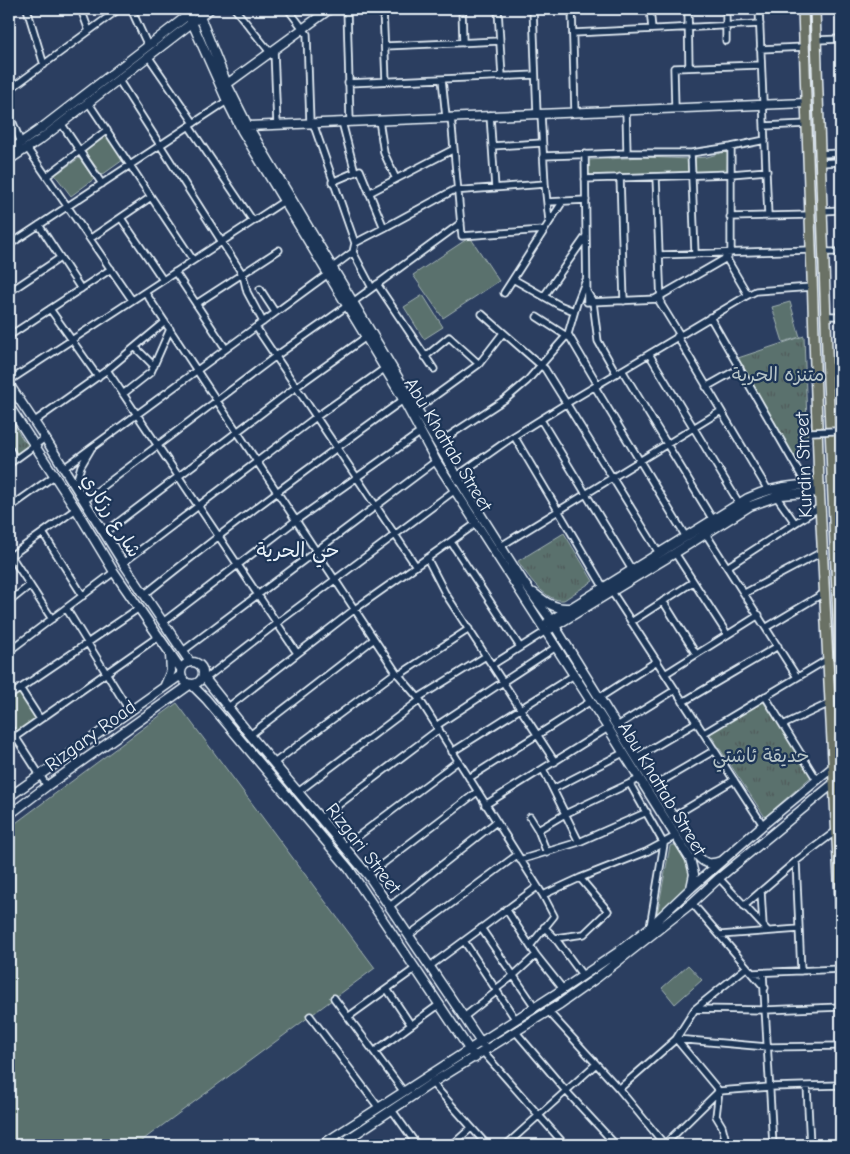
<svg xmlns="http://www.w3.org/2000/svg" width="850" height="1154" font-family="'Comic Neue','Playpen Sans Arabic',sans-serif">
<defs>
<pattern id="park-tufts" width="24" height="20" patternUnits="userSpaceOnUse" patternTransform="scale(1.25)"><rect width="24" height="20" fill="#5a716d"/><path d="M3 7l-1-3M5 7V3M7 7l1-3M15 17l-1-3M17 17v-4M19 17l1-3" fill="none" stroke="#4f5a5a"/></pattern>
</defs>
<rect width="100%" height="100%" fill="#2b3e60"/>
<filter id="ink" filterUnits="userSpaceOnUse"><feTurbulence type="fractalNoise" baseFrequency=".02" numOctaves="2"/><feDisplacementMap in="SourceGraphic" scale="10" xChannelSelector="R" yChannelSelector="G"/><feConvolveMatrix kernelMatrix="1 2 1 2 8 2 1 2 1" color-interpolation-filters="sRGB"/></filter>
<g filter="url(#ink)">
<path fill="#5a716d" stroke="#a1b1b2" d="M 108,135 L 123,160 L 102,175 L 85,152 Z
M 728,151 L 727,171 L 694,172 L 693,158 L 707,157 Z
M 643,157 L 689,159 L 689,172 L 588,175 L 588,160 Z
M 79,158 L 94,179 L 71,196 L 55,175 Z
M 470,237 L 499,281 L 443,318 L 413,275 Z
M 423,295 L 443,327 L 424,339 L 404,307 Z
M 790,302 L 800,337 L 783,342 L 772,307 Z
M 20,692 L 37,719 L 16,732 L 9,720 L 9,700 Z
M 177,703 L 375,968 L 136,1145 L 9,1145 L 9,828 Z
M 673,845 L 676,845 C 684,859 693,870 687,887 L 657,915 L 670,846 Z
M 688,965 L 702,980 L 675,1004 L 662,988 Z"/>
<path fill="url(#park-tufts)" stroke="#a1b1b2" d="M 804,336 L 808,451 L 797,461 L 738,358 Z
M 9,417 L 24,441 L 31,445 L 17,455 L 9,442 Z
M 564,533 L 593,581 L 564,600 C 546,603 526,574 518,561 Z
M 762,700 L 812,776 L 765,817 L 710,734 Z"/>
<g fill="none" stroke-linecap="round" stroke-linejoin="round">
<defs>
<path id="street" d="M 27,9 L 44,65
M 81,9 L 89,31
M 131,9 L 148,46
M 235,9 L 273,56
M 288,9 L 307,34 L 310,123
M 347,9 L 350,121
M 383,9 L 386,81
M 462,9 L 463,43
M 498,9 L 502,77
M 533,9 L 537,114
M 572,9 L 575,113
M 650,9 L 652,29
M 688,9 L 689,67
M 726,9 L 726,41
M 759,9 L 768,216
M 573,33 L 760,24
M 816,40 L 841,39
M 385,46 L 500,41
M 760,49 L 805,47
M 274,50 L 277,125
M 148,56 L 194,123
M 118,79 L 243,275 L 247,292 L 263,322
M 442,79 L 446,117
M 348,83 L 535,75
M 9,90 L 119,9
M 88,102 L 193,260
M 675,108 L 674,68 L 761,65
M 626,110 L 627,153
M 9,113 L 21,143
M 541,114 L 545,184 L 549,221
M 490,115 L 495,188
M 451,117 L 462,236 L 543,230
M 379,120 L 384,153 L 396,179
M 342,122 L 355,172
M 61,123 L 102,184
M 313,123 L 355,243
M 189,126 L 253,221
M 764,126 L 807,124
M 492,146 L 542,143
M 27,148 L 132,300
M 691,153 L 695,253
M 585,154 L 587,302
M 819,154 L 841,153
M 543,156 L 627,153 L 691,153 L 731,147 L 765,140
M 819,163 L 841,162
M 47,176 L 107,130
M 620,177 L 624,301
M 656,177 L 661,304
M 585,179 L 731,174 L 767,171
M 332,182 L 360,170 L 384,228 L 355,243 L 353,252 L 372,288
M 452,191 L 545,184
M 369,193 L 454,149
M 547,202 L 586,200
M 822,211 L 841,210
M 730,217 L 810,215
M 121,218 L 163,280
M 39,225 L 81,289
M 384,228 L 454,190
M 91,238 L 151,197
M 9,245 L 227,101
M 823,252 L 841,252
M 659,255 L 811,250
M 725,256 L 748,295
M 726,258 L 731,252 L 731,147
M 333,267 L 353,252
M 175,272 L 226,349
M 513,279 L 559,305 L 574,311
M 377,284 L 434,369
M 260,289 L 275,312
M 9,292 L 60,258
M 145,292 L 396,672 L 420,700 L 543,895 L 554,916 L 530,946
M 587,292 L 593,302 L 598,341 L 616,373
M 504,293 L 563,201
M 544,296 L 586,236
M 655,299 L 728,257
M 659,301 L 680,335
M 353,302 L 461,223
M 590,302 L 658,299
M 196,304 L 279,250
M 50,309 L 98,377
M 482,314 L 545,369 L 659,553
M 826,316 L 841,316
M 537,317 L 568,337
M 710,317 L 806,484
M 256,327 L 416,566
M 568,334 L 598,385
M 9,336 L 111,269
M 677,336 L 768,490
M 136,348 L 154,366
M 649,354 L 739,503
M 425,357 L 449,337 L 479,364
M 107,370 L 297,653
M 622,370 L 713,520
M 9,381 L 284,201
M 595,387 L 686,537
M 706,387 L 740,368
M 123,394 L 151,372 L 170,329
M 418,408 L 479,364 L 503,333
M 541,420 L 632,570
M 35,421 L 107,370 L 165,322
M 514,436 L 604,588
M 438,443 L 507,398 L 527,381 L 568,334 L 577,303 L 586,280
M 9,448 L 15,459
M 9,464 L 45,438
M 64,468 L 328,274
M 457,476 L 514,436 L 567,403 L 748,295 L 756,291 L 812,287
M 75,486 L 81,466 L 91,449
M 776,496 L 795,523
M 84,501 L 276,356 L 347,306
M 9,508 L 54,476
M 43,533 L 83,596
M 104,533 L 296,387 L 366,337
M 706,534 L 797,677
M 451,542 L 520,647
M 501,546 L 721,411
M 675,553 L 727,634
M 11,556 L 52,619
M 9,557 L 76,509
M 427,558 L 445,593 L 555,762
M 123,563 L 316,417 L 384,369
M 727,567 L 820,507
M 612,592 L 763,825
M 745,593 L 822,552
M 144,595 C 228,527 315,463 403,400
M 663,601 L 696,654
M 9,602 L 30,585
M 66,608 L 129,710
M 163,622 L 295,521 L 421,432
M 631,622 L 693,582
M 767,627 L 824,593
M 9,651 L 114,572
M 183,651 L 436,461
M 492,665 L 546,631
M 665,674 L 759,615
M 399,675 L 469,629
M 205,679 L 277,623 L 455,490
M 20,688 L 40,719
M 9,696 L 139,608
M 765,696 L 817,780
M 418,698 L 486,656
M 599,698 L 657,661
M 683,702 L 778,646
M 227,708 L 355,609 L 477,523
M 783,725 L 830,703
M 436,726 L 556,647
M 617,726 L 675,690
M 9,727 L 47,786
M 704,733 L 828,659
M 250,735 L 374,639
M 15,737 L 159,636
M 452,752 L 574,675
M 637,757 L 697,722
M 274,763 L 396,672
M 543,769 L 579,842
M 469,778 L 591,701
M 630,784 L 664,844 L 650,927
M 655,785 L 715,750
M 553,789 L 623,753
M 298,792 L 420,700
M 485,805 L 608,728
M 674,816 L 734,780
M 530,817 L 538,830 L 547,853
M 321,818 L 439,729
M 538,830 L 565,814 L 639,779
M 345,846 L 458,761
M 520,860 L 579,842 L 647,812
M 796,861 L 801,971
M 368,875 L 477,792
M 580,878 L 646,852 L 676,836
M 719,878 L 768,931
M 761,891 L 763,925
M 543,895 L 580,878 L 608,911 L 584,934 L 555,938
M 692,903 L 765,988
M 390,906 L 496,822
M 744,906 L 796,861 L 836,831
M 506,909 L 536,955 L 563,989
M 544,927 L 555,938 L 583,976
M 481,928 L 535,1007
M 409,935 L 517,855
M 720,935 L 799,929
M 464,941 L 516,1020
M 430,966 L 537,887
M 752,973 L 841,969
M 763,973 L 773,1145
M 387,989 L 411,1025
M 496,989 L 513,976 L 536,955
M 334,998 L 404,1092
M 696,1009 L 765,1010 L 841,1007
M 548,1011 L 619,1089 L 665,1145
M 310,1016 L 379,1108
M 348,1017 L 416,968
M 464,1017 L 497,991
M 515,1031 L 566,1091 L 616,1145
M 374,1052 L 440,1004
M 483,1052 L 565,1145
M 432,1083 L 487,1145
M 807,1086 L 810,1145
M 619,1089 L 676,1039 L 767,1047 L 841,1046
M 392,1110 L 417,1145
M 452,1145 L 471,1128
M 506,1145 L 596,1064
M 664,1145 L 719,1091 L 770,1087 L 841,1085
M 727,1145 L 722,1126 L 716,1116 L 719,1091 L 676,1039 L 695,1009 L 747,967"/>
<path id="secondary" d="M 186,9 L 227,101 L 242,131 L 399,392 L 436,461 L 608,728 L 690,859 L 694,874 L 691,888
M 197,9 L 227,84 L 248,126 L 467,493 L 524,583 L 551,620 L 697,855 C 704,864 710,865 721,861
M 227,84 L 330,9
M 248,126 L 806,103
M 9,151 L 39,130 L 192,12
M 9,160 L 41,139 L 210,9
M 9,384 L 45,438 L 123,563 L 190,662
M 9,406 L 76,509 L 114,572 L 181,669
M 833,492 L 841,492
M 534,593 C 544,601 554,609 568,608
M 548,622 L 748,498 C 771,487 794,485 819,484
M 550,629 L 675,553 L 750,506 L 781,495 L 819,492
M181 673a11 11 0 1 1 22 0a11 11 0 1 1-22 0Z
M 203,676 L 250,735 L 368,875 L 482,1044
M 165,685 L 171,671 L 170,655
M 9,797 L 181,675
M 9,815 L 47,786 L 191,684 L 206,699 L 349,869 L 475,1058
M 321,1145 L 563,989 L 618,952 L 650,927 L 691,888 L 763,825 L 833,767
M 339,1145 L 432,1083 L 560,1004 L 598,977 L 692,903 L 719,878 L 834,783"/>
<path id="primary" d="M 803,9 L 819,484 L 841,919
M 815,9 L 828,379 L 841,687"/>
</defs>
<use href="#street" stroke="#e8f1f8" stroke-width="9"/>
<use href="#secondary" stroke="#e8f1f8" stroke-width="11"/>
<use href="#primary" stroke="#e8f1f8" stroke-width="12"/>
<use href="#street" stroke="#1d3557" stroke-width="5.5"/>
<use href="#secondary" stroke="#1d3557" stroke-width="8"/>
<use href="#primary" stroke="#6b7165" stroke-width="9"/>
<defs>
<path id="street-bridge" d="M 811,432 L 834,431"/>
</defs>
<use href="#street-bridge" stroke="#e8f1f8" stroke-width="9" stroke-linecap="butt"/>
<use href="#street-bridge" stroke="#1d3557" stroke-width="5.5"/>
</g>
</g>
<g text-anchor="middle" stroke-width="4.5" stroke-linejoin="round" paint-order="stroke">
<g font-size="19" fill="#b6c4c7" stroke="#1d3557">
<text x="778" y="381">متنزه الحرية</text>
<text x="761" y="762">حديقة ئاشتي</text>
</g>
<g font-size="19" fill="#e8f1f8" stroke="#1d3557">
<text transform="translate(449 444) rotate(59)" y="7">Abu Khattab Street</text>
<text transform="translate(803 465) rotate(-92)" y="7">Kurdin Street</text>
<text transform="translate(112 515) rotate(58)" y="7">شارع رزكاري</text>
<text transform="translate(90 735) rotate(-36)" y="7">Rizgary Road</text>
<text transform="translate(663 788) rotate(59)" y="7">Abu Khattab Street</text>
<text transform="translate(364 848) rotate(52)" y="7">Rizgari Street</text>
</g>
<g font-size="20" fill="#e8f1f8" stroke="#1d3557">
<text x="298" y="557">حي الحرية</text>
</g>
</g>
<rect width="850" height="1154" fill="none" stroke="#1d3557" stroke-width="30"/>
<rect x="15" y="15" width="820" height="1124" fill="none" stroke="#e8f1f8" stroke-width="2" filter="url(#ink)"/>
</svg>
